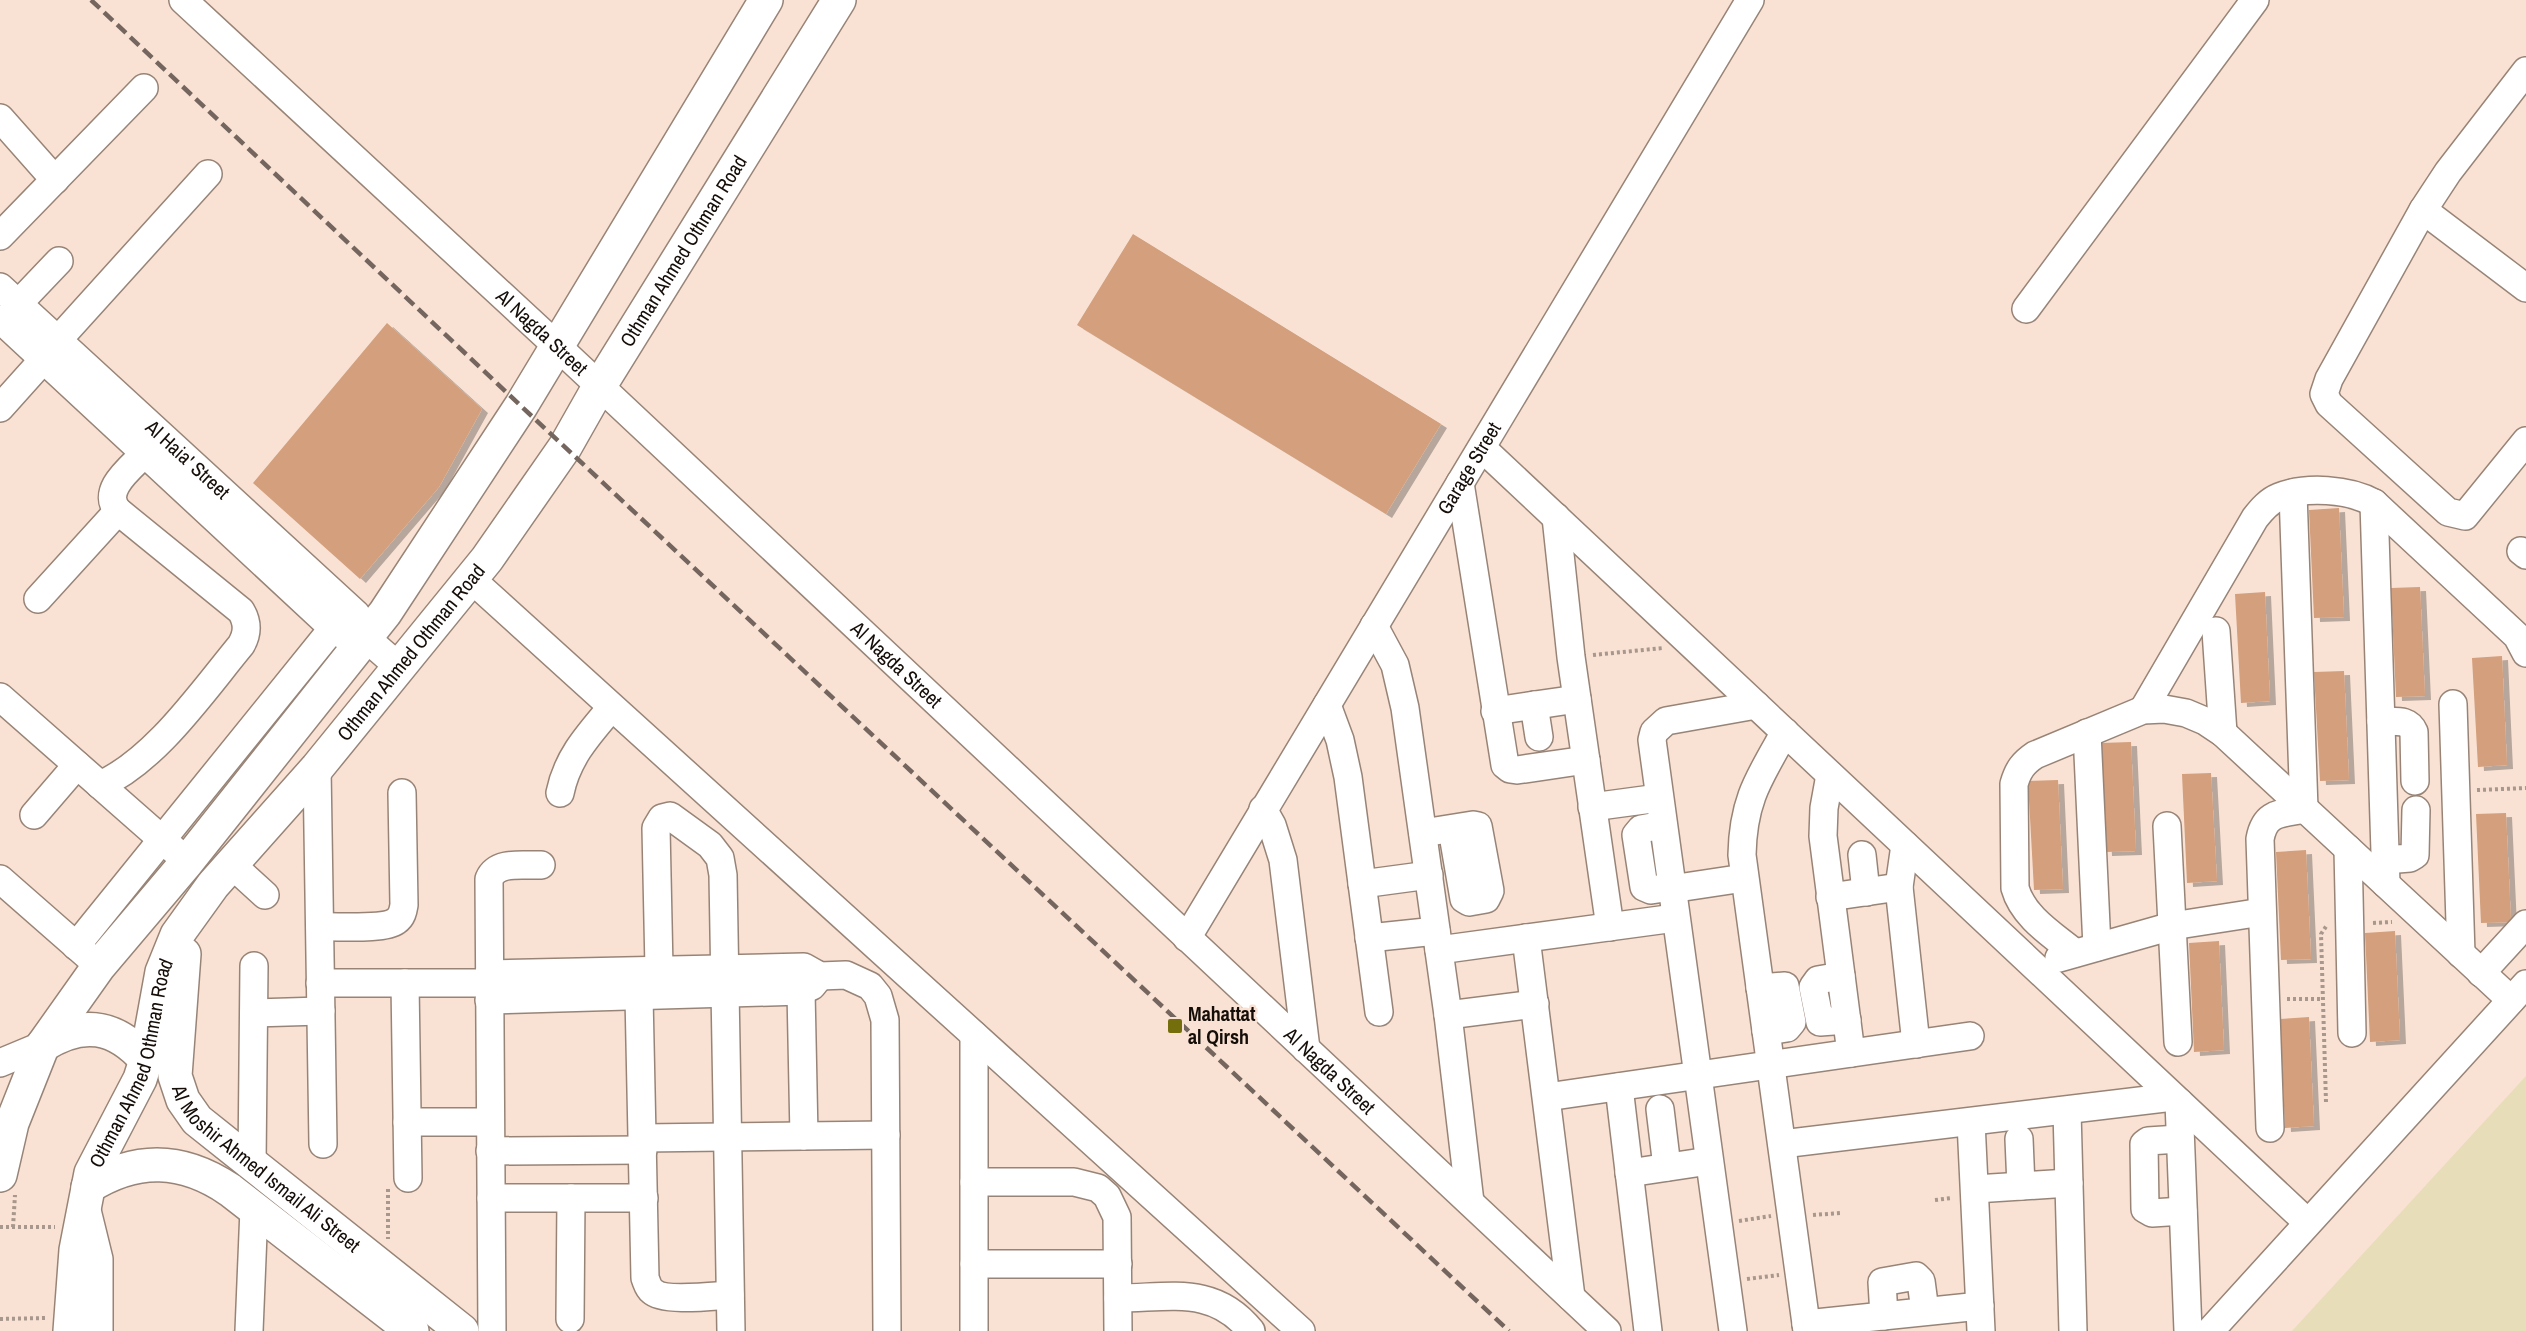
<svg xmlns="http://www.w3.org/2000/svg" width="2526" height="1331" font-family="'Archivo Narrow',sans-serif">
<defs>
<filter id="shadow"><feDropShadow dx="6" dy="4" stdDeviation="0" flood-color="#0004"/></filter>
</defs>
<rect width="100%" height="100%" fill="#f9e2d4"/>
<path fill="#e7deb9" d="M 2526,1076 L 2526,1331 L 2292,1331 Z"/>
<path fill="#d39f7c" filter="url(#shadow)" d="M 1133,234 L 1441,424 L 1386,514 L 1077,325 Z
M 387,323 L 482,409 L 439,487 L 360,579 L 253,483 Z
M 2339,508 L 2344,617 L 2314,618 L 2309,510 Z
M 2420,587 L 2425,696 L 2396,697 L 2391,588 Z
M 2265,592 L 2270,701 L 2241,703 L 2235,594 Z
M 2502,656 L 2507,765 L 2478,767 L 2472,658 Z
M 2344,671 L 2349,780 L 2320,781 L 2314,672 Z
M 2131,742 L 2136,851 L 2106,852 L 2101,743 Z
M 2211,773 L 2217,881 L 2187,883 L 2182,774 Z
M 2058,780 L 2063,889 L 2034,890 L 2028,781 Z
M 2506,813 L 2511,922 L 2481,923 L 2476,814 Z
M 2306,850 L 2311,959 L 2281,960 L 2276,852 Z
M 2395,931 L 2400,1040 L 2370,1042 L 2365,933 Z
M 2219,941 L 2224,1050 L 2194,1052 L 2189,943 Z
M 2309,1017 L 2314,1126 L 2285,1128 L 2280,1019 Z"/>
<g fill="none" stroke-linecap="round" stroke-linejoin="round">
<defs>
<g id="minor">
<path id="s1" d="M 183,0 L 558,347 L 1607,1331"/>
<path d="M 2526,71 L 2448,172 L 2423,210 L 2329,379 L 2324,394 L 2329,404 L 2448,512 L 2465,516 L 2526,441"/>
<path d="M 0,118 L 55,180"/>
<path d="M 2423,210 L 2526,288"/>
<path d="M 0,236 L 144,88"/>
<path id="s2" d="M 0,287 L 356,614 L 365,627 L 366,638 L 399,667"/>
<path d="M 18,304 L 59,261"/>
<path d="M 2026,309 L 2255,0"/>
<path d="M 0,319 L 337,632 L 349,638 L 366,638"/>
<path d="M 57,341 L 208,174"/>
<path d="M 0,408 L 43,360"/>
<path d="M 1482,448 L 2307,1222"/>
<path d="M 1460,483 L 1505,765 L 1510,769 L 1517,770 L 1586,760"/>
<path d="M 2374,503 L 2386,884"/>
<path d="M 1556,517 L 1571,657 L 1610,927"/>
<path d="M 2521,551 L 2526,555"/>
<path d="M 471,579 L 1301,1331"/>
<path d="M 38,599 L 118,511"/>
<path d="M 1374,626 L 1395,665 L 1405,708 L 1448,1015 L 1470,1202"/>
<path d="M 2216,631 L 2223,733"/>
<path d="M 0,697 L 174,850"/>
<path d="M 2453,704 L 2461,954"/>
<path d="M 1327,705 L 1340,740 L 1348,777 L 1379,1012"/>
<path d="M 1534,705 L 1539,737"/>
<path d="M 2143,710 L 2255,518 C 2262,509 2269,501 2279,497 C 2306,486 2349,489 2374,503 L 2517,636 L 2526,653"/>
<path d="M 1495,711 L 1577,699"/>
<path d="M 2381,721 C 2394,722 2408,718 2414,732 L 2415,781"/>
<path d="M 1785,732 C 1759,778 1743,800 1742,855 L 1807,1331"/>
<path d="M 2087,733 L 2097,947"/>
<path d="M 317,768 L 323,1144"/>
<path d="M 1830,775 L 1824,808 L 1823,836 L 1851,1053"/>
<path d="M 100,785 C 155,761 202,692 241,645 C 248,633 248,623 241,611 L 118,511 C 100,490 131,468 145,453"/>
<path d="M 560,793 C 567,758 588,735 611,708"/>
<path d="M 1592,807 L 1659,798"/>
<path d="M 1263,809 L 1272,825 L 1283,860 L 1306,1049"/>
<path d="M 34,815 L 77,765"/>
<path d="M 1663,825 L 1641,829 L 1636,835 L 1644,887 L 1651,890 L 1671,887"/>
<path d="M 2167,826 L 2178,1042"/>
<path d="M 1423,833 L 1473,825 L 1478,826 L 1490,891 L 1486,899 L 1469,902 L 1464,899 L 1452,829"/>
<path d="M 1905,845 L 1899,887 L 1916,1044"/>
<path d="M 2348,849 L 2352,1033"/>
<path d="M 1862,855 L 1866,892"/>
<path d="M 2385,860 L 2410,858 L 2415,855 L 2416,810"/>
<path d="M 231,864 L 265,895"/>
<path d="M 0,879 L 89,957"/>
<path d="M 1362,884 L 1429,875"/>
<path d="M 1671,889 L 1744,878"/>
<path d="M 1830,897 L 1899,887"/>
<path d="M 320,927 C 336,926 384,930 396,921 C 402,917 403,911 404,905 L 402,793"/>
<path id="s3" d="M 1187,938 L 1750,0"/>
<path d="M 1369,938 L 1436,931"/>
<path d="M 1526,938 L 1571,1297"/>
<path d="M 76,946 L 333,628"/>
<path d="M 1439,950 L 1675,918"/>
<path d="M 2075,953 C 2053,935 2023,917 2015,888 L 2014,784 C 2018,770 2023,763 2035,755 L 2143,710 L 2164,709 L 2186,713 L 2205,721 L 2223,733 L 2511,1000"/>
<path d="M 2059,958 L 2172,926 L 2262,912"/>
<path d="M 659,969 L 656,828 L 662,818 L 670,816 L 710,845 L 720,858 L 723,875 L 731,1331"/>
<path d="M 2481,973 L 2526,924"/>
<path d="M 489,974 L 804,967 L 820,976 L 846,975 L 870,986 L 878,996 L 885,1020 L 887,1331"/>
<path d="M 1841,976 L 1818,980 L 1813,987 L 1820,1022 L 1847,1020"/>
<path d="M 320,983 L 489,983"/>
<path d="M 405,983 L 408,1178"/>
<path d="M 1760,988 L 1785,986 L 1792,1022 L 1787,1028 L 1766,1031"/>
<path d="M 801,991 L 804,1136"/>
<path d="M 639,996 L 645,1278 C 647,1283 648,1288 652,1291 C 663,1302 713,1296 730,1295"/>
<path d="M 489,1000 L 801,991 L 812,986 L 820,976"/>
<path d="M 254,1013 L 321,1011"/>
<path d="M 1448,1015 L 1535,1004"/>
<path d="M 0,1063 L 43,1045"/>
<path d="M 1619,1087 L 1648,1331"/>
<path d="M 1547,1097 L 1970,1036"/>
<path d="M 2179,1102 L 2188,1331"/>
<path d="M 1660,1109 L 1667,1167"/>
<path d="M 2067,1111 L 2073,1331"/>
<path d="M 407,1122 L 490,1122"/>
<path d="M 1971,1122 L 1981,1331"/>
<path d="M 2270,1128 L 2260,839 C 2265,812 2280,814 2304,809 L 2293,493"/>
<path d="M 643,1138 L 886,1135"/>
<path d="M 2019,1139 L 2021,1186"/>
<path d="M 2179,1139 L 2148,1141 L 2144,1144 L 2145,1209 L 2152,1213 L 2183,1211"/>
<path d="M 1782,1144 L 2173,1097"/>
<path d="M 490,1151 L 643,1150"/>
<path d="M 252,1164 L 254,966"/>
<path d="M 1629,1173 L 1709,1161"/>
<path d="M 974,1182 L 1074,1182 L 1098,1188 L 1107,1196 L 1117,1217 L 1118,1331"/>
<path d="M 1975,1189 L 2069,1183"/>
<path d="M 491,1198 L 644,1198"/>
<path d="M 85,1202 L 99,1259 L 99,1331"/>
<path d="M 974,1264 L 1118,1264"/>
<path d="M 1118,1298 C 1171,1298 1214,1285 1251,1331"/>
<path d="M 1884,1316 L 1882,1282 L 1916,1276 L 1921,1281 L 1925,1311"/>
<path d="M 570,1319 L 571,1198"/>
<path d="M 1806,1324 L 1980,1306"/>
<path d="M 249,1331 L 254,1209"/>
<path d="M 492,1331 L 489,879 C 497,860 524,866 541,865"/>
<path d="M 974,1331 L 974,1035"/>
<path d="M 1733,1331 L 1652,740 L 1654,732 L 1666,721 L 1756,705"/>
<path d="M 2210,1331 L 2526,984"/>
</g>
<g id="major">
<path id="s4" d="M 184,954 L 175,1076 L 183,1100 L 197,1120 L 462,1331"/>
<path d="M 43,1045 C 83,1020 115,1025 146,1060"/>
<path d="M 0,1175 L 12,1123 L 43,1045 L 99,966 L 187,862 L 385,613 L 521,406 L 766,0"/>
<path d="M 88,1187 C 137,1156 183,1158 230,1190 L 412,1331"/>
<path id="s5" d="M 70,1331 L 76,1250 L 91,1173 L 140,1079 L 146,1060 L 162,972 L 177,935 L 213,885 L 317,768 L 487,559 L 565,447 L 599,387 L 839,0"/>
</g>
</defs>
<use href="#minor" stroke="#988477" stroke-width="30"/>
<use href="#major" stroke="#988477" stroke-width="36"/>
<path stroke="#a8978c" stroke-width="4" stroke-dasharray="3 3" stroke-linecap="butt" d="M 1593,655 L 1663,648
M 2477,790 L 2526,788
M 2373,923 L 2392,922
M 2287,999 L 2323,999
M 2326,1102 L 2321,934 L 2327,925
M 388,1189 L 388,1239
M 1935,1200 L 1952,1198
M 1813,1215 L 1841,1213
M 1739,1221 L 1771,1216
M 0,1227 L 55,1227
M 13,1227 L 15,1195
M 1747,1279 L 1779,1275
M 0,1319 L 47,1318"/>
<use href="#minor" stroke="#fff" stroke-width="27"/>
<use href="#major" stroke="#fff" stroke-width="33"/>
<path stroke="#74665e" stroke-width="4.5" stroke-dasharray="12 6" stroke-linecap="butt" d="M 91,0 L 521,406 L 1509,1331"/>
</g>
<rect fill="#756e0c" stroke="#f9e2d4" stroke-width="2" x="1167" y="1018" width="16" height="16" rx="3"/>
<g text-anchor="middle" stroke-width="5" stroke-linejoin="round" paint-order="stroke">
<g font-size="20" fill="#140d08" stroke="#f9e2d4">
<text dy="7" stroke="none"><textPath href="#s5" startOffset="1268">Othman Ahmed Othman Road</textPath></text>
<text dy="7" stroke="none"><textPath href="#s1" startOffset="489">Al Nagda Street</textPath></text>
<text dy="7" stroke="none"><textPath href="#s2" startOffset="255">Al Haia' Street</textPath></text>
<text dy="7" stroke="none"><textPath href="#s3" startOffset="548">Garage Street</textPath></text>
<text dy="7" stroke="none"><textPath href="#s5" startOffset="782">Othman Ahmed Othman Road</textPath></text>
<text dy="7" stroke="none"><textPath href="#s1" startOffset="975">Al Nagda Street</textPath></text>
<text dy="7" stroke="none"><textPath href="#s5" startOffset="278">Othman Ahmed Othman Road</textPath></text>
<text dy="7" stroke="none"><textPath href="#s1" startOffset="1569">Al Nagda Street</textPath></text>
<text dy="7" stroke="none"><textPath href="#s4" startOffset="255">Al Moshir Ahmed Ismail Ali Street</textPath></text>
</g>
<g font-size="20" font-weight="bold" fill="#140d08" stroke="#f9e2d4" text-anchor="start">
<text x="1188" y="1021">Mahattat<tspan x="1188" dy="23">al Qirsh</tspan></text>
</g>
</g>
</svg>
